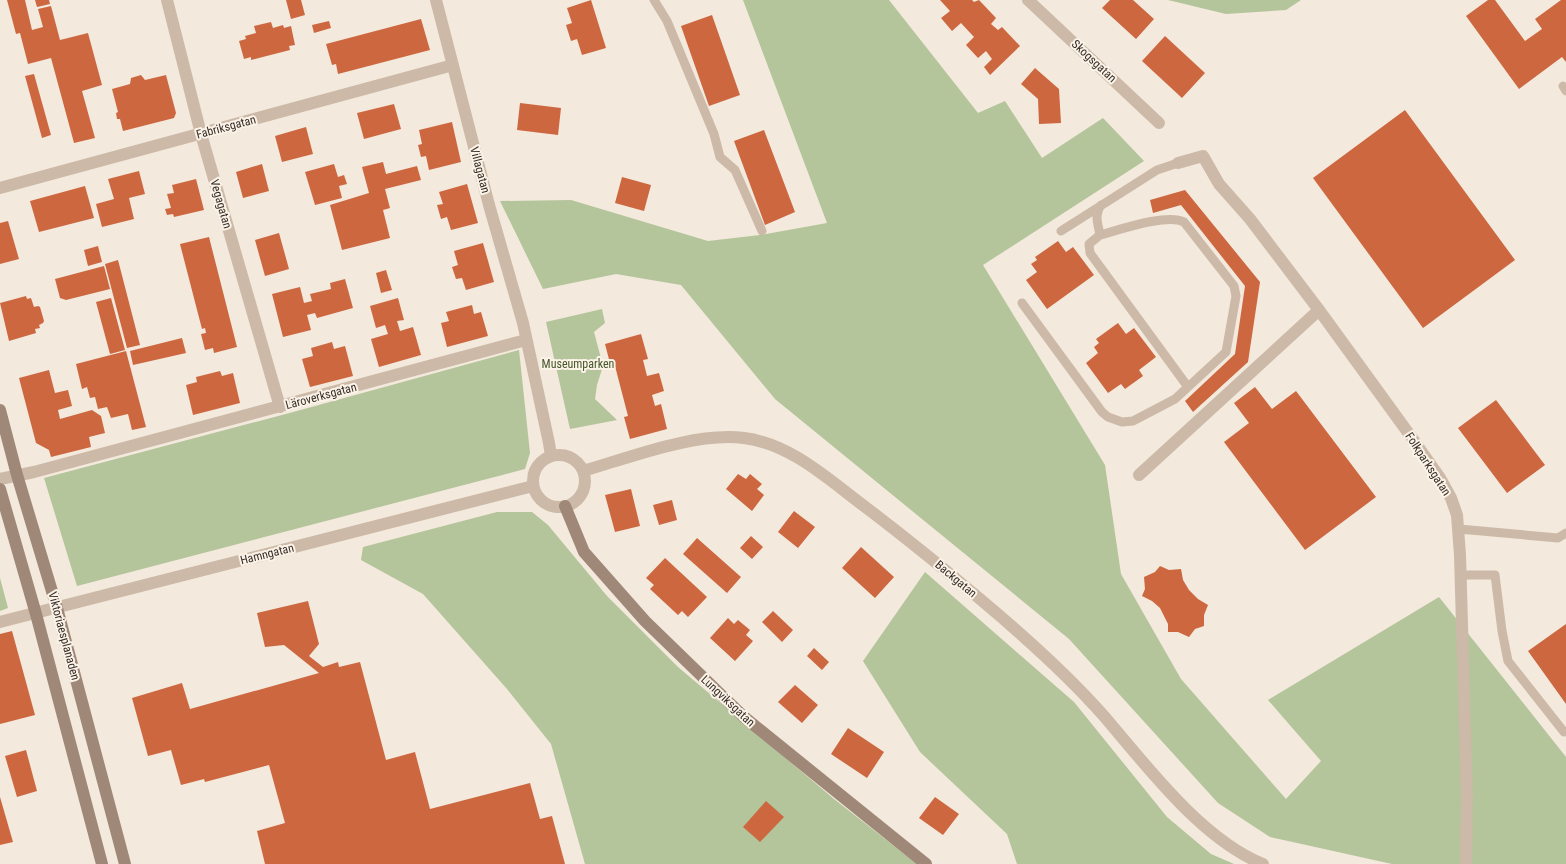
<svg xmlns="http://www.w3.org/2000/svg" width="1566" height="864" font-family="'Roboto Condensed',sans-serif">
<rect width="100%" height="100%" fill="#f3e9dc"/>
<path fill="#b4c49b" d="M 743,0 L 889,0 L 978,113 L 1005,101 L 1042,158 L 1103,118 L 1144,161 L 983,265 L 1105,465 L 1121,574 L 1181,679 L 1286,799 L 1321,761 L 1268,700 L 1439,597 L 1566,757 L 1566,864 L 1392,864 L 1270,837 L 1218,803 L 1069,639 L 775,399 L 681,285 L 616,274 L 543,289 L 500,201 L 571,200 L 708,241 L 760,235 L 827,223 Z
M 1168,0 L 1301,0 L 1286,10 L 1226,14 Z
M 602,309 L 605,323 L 594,332 L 603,366 L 597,385 L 595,399 L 617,420 L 570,429 L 546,322 Z
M 519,350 L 530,453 L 525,469 L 77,586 L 44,478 L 297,411 Z
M 497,512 L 532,512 L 548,525 L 607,596 L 678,667 L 834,799 L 917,864 L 585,864 L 551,744 L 507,689 L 423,594 L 361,560 L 363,547 Z
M 925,572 L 1074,702 L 1167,817 L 1211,854 L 1234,864 L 1017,864 L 1007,834 L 920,752 L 863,661 Z
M 0,578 L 8,608 L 0,611 Z"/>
<path fill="#cd6740" d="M 7,0 L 25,0 L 32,30 L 43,27 L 38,9 L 51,6 L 60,40 L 88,33 L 102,85 L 82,91 L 95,138 L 74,143 L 51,58 L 28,64 L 20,33 L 16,34 Z
M 35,0 L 49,0 L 50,4 L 37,7 Z
M 286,0 L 301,0 L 305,15 L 291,19 Z
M 591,0 L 606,48 L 582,55 L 577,39 L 571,41 L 566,25 L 572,23 L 567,8 Z
M 940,0 L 972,0 L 974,2 L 979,0 L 996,18 L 991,24 L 998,30 L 1002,27 L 1020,46 L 990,75 L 984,67 L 992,59 L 986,51 L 978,58 L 966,45 L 974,37 L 961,23 L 952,31 L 941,18 L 950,11 Z
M 1110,0 L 1133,0 L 1154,19 L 1136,39 L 1102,8 Z
M 1488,0 L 1495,0 L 1525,41 L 1542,29 L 1535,19 L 1561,0 L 1566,0 L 1566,62 L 1562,57 L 1519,89 L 1466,16 Z
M 712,15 L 740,95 L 709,106 L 681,26 Z
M 421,19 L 430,50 L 338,74 L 336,64 L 332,65 L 326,44 Z
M 329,21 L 331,28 L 314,33 L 312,25 Z
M 271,22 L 273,28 L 283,25 L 284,28 L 291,26 L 295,45 L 289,46 L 290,50 L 251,60 L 251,57 L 244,59 L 239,41 L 246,39 L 245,36 L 256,33 L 254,26 Z
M 1165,36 L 1205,73 L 1182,98 L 1142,61 Z
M 1035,68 L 1059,89 L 1061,123 L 1039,124 L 1038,99 L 1021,84 Z
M 34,74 L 51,135 L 42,138 L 25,76 Z
M 141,75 L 145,80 L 166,75 L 176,113 L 174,118 L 123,131 L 120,119 L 117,119 L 116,113 L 118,112 L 112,89 L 130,84 L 131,78 Z
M 520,103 L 561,108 L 558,135 L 517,130 Z
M 394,104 L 401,129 L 364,139 L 357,113 Z
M 1405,110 L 1515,260 L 1423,328 L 1313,178 Z
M 452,122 L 461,162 L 429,170 L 426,156 L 421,157 L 418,145 L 422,144 L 419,130 Z
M 306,127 L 313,154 L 282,162 L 275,136 Z
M 764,130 L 795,212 L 765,225 L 734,141 Z
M 383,162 L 386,174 L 417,166 L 421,180 L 385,189 L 390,208 L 383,210 L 390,238 L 342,250 L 330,205 L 369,193 L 362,167 Z
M 262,164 L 269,191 L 243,198 L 236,172 Z
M 334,164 L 338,177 L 344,175 L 347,184 L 339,186 L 342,198 L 315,205 L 305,172 Z
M 139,171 L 145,194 L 129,198 L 134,219 L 102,227 L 96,204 L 114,199 L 108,179 Z
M 622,177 L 651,185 L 644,211 L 615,203 Z
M 196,179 L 204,210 L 174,217 L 173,214 L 167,215 L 165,209 L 171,208 L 167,194 L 174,193 L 172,185 Z
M 467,184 L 478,223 L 451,230 L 447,217 L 441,219 L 437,205 L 443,204 L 439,192 Z
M 85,186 L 94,218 L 39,232 L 30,201 Z
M 1185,190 L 1260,282 L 1248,362 L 1193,412 L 1185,401 L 1235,354 L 1245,286 L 1181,205 L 1153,213 L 1150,200 Z
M 8,221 L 19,259 L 0,264 L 0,223 Z
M 279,233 L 289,269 L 265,276 L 255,240 Z
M 209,237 L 237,347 L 214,353 L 213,348 L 205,350 L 201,334 L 206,333 L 205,328 L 202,329 L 180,244 Z
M 1058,241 L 1066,252 L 1073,247 L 1094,275 L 1047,309 L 1026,280 L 1037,272 L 1031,264 L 1037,260 L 1035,257 Z
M 483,243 L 494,282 L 466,290 L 462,278 L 456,279 L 452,267 L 458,265 L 454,251 Z
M 98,246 L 102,262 L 88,266 L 84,250 Z
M 118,260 L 140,345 L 127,348 L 105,264 Z
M 104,266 L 110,289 L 66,300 L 60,298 L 55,279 Z
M 386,270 L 392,290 L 381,293 L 376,273 Z
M 345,279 L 353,308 L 317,318 L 315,313 L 307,315 L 311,330 L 283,337 L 272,294 L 300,287 L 304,303 L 312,301 L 310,294 L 331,289 L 330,283 Z
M 26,296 L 27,299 L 31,298 L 34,307 L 38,306 L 40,307 L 44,321 L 43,323 L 39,325 L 40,328 L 35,329 L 36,333 L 9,341 L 0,303 Z
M 111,298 L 125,350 L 110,354 L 96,302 Z
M 398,298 L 404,320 L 397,321 L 400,331 L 413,327 L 421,355 L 379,367 L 371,339 L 388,334 L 385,325 L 376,328 L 370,306 Z
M 472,305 L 474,314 L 481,312 L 488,336 L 447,347 L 441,323 L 449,321 L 446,312 Z
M 1118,323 L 1126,334 L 1134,328 L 1156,357 L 1139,370 L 1143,376 L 1125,389 L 1121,384 L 1108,393 L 1086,363 L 1098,353 L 1094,347 L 1099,343 L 1096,339 Z
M 641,334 L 648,359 L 643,360 L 647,376 L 659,373 L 664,391 L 652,395 L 655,406 L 661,404 L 667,429 L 630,439 L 624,417 L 628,416 L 615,366 L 611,367 L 605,344 Z
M 182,338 L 186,353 L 133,365 L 130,351 Z
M 332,342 L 334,349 L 345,346 L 353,376 L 310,387 L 302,359 L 313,356 L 311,348 Z
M 126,351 L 146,427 L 132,430 L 128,414 L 111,418 L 107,407 L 98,409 L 95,397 L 90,398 L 87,387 L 82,389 L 76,364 Z
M 49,370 L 55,393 L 68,390 L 72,406 L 58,410 L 60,419 L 92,410 L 101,416 L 105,433 L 89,437 L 91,447 L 51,457 L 49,450 L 36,443 L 19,378 Z
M 220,371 L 222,376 L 233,373 L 240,403 L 193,415 L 186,385 L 197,382 L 196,377 Z
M 1255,387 L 1272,409 L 1296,391 L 1376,497 L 1305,550 L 1224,442 L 1249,423 L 1234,403 Z
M 1496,400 L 1545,465 L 1507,493 L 1458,428 Z
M 738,474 L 746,479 L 750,474 L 762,484 L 757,489 L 764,495 L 752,511 L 726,489 Z
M 631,489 L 640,526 L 615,532 L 605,495 Z
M 672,500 L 677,520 L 659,525 L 653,505 Z
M 794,511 L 815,527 L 798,548 L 778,532 Z
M 751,536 L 763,547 L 752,559 L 740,548 Z
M 697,538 L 741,577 L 727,593 L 683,554 Z
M 861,547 L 894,577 L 875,598 L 842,568 Z
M 665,558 L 707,597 L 688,617 L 682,611 L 678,615 L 650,589 L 654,585 L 646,578 Z
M 1160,566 L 1169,570 L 1181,569 L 1183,580 L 1189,590 L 1198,599 L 1208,605 L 1204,615 L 1204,626 L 1195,629 L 1189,637 L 1178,632 L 1168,632 L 1168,624 L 1160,608 L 1152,601 L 1142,596 L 1145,589 L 1144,577 L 1155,572 Z
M 308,601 L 319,644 L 309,656 L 323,667 L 338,662 L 339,667 L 360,662 L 386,760 L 415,752 L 430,809 L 530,783 L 540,819 L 552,816 L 565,864 L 265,864 L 257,831 L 285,823 L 269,765 L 205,782 L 204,779 L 181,785 L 171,750 L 148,756 L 132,698 L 182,683 L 190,709 L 319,673 L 284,645 L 265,647 L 257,613 Z
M 773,611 L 793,630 L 782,642 L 762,622 Z
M 728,618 L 734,624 L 738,620 L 750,630 L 746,635 L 753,641 L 735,661 L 710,638 Z
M 1566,624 L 1566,704 L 1528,651 Z
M 12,631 L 35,715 L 0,724 L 0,634 Z
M 814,648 L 829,662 L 822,670 L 807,656 Z
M 795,685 L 818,705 L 802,723 L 778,702 Z
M 848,728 L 884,752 L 867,778 L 831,754 Z
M 26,750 L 37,791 L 17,797 L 5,756 Z
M 0,797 L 13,842 L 0,845 Z
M 935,797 L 959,814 L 943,835 L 919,818 Z
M 766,801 L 784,817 L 760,842 L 743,827 Z"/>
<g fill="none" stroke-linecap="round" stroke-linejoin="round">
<path stroke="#ccb9a7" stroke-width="9" d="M 654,0 L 667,21 L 714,134 L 720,157 L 735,170 L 762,231
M 1563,86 L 1566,91
M 1061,231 L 1157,170 L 1178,163
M 1100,235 C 1119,230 1167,213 1184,222 L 1234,286 L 1236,296 L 1226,352 L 1188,387
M 1022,303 L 1102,412 L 1108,417 L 1122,422 L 1133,421 L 1175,399 L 1188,387 L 1090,253 L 1089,244 L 1100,235 C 1098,224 1094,215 1101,205
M 1459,529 L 1558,538 L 1566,533
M 1461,575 L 1495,575 L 1502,631 L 1508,661 L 1564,732"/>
<path stroke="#ccb9a7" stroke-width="12" d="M 167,0 L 201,134 L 280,407
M 436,0 L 489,205 L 523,323 L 549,443 L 551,456
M 1028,0 L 1159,123
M 1178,163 L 1203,156 L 1219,184 L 1250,219 L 1319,310 L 1412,438 L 1440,478 L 1451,498 L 1457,515 L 1460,555 L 1467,798 L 1466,864
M 0,188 L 453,65
M533 481a26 26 0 1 1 52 0a26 26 0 1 1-52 0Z
M 583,471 C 631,457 695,432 744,438 C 792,444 830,481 868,509 C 906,538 943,568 980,599 C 1023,635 1066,673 1103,715 C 1146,765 1201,839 1263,864
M 1139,475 L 1319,310
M 0,479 L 34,472 L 526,340
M 0,622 L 533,486"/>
<path stroke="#a08878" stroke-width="12" d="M 0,410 L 17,475 L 57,608 L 125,864
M 0,489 L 36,614 L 102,864
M 565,506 L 584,552 L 645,621 L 744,717 L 926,864"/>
</g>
<g text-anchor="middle" stroke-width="4" stroke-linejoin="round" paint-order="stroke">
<g font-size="12" fill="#382e28" stroke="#fbf3e8">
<text transform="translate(1094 61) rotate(43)" y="4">Skogsgatan</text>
<text transform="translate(226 127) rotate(-15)" y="4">Fabriksgatan</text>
<text transform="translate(480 170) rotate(75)" y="4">Villagatan</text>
<text transform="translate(221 204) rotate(74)" y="4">Vegagatan</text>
<text transform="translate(321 396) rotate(-15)" y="4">Läroverksgatan</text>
<text transform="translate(1428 464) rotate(57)" y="4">Folkparksgatan</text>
<text transform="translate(267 554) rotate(-14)" y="4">Hamngatan</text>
<text transform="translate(956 579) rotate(40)" y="4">Backgatan</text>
<text transform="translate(64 636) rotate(75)" y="4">Viktoriaesplanaden</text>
<text transform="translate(728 701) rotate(43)" y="4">Lungviksgatan</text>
</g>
<g font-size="12" fill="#46582a" stroke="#fbf3e8">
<text x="578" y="368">Museumparken</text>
</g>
</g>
</svg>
